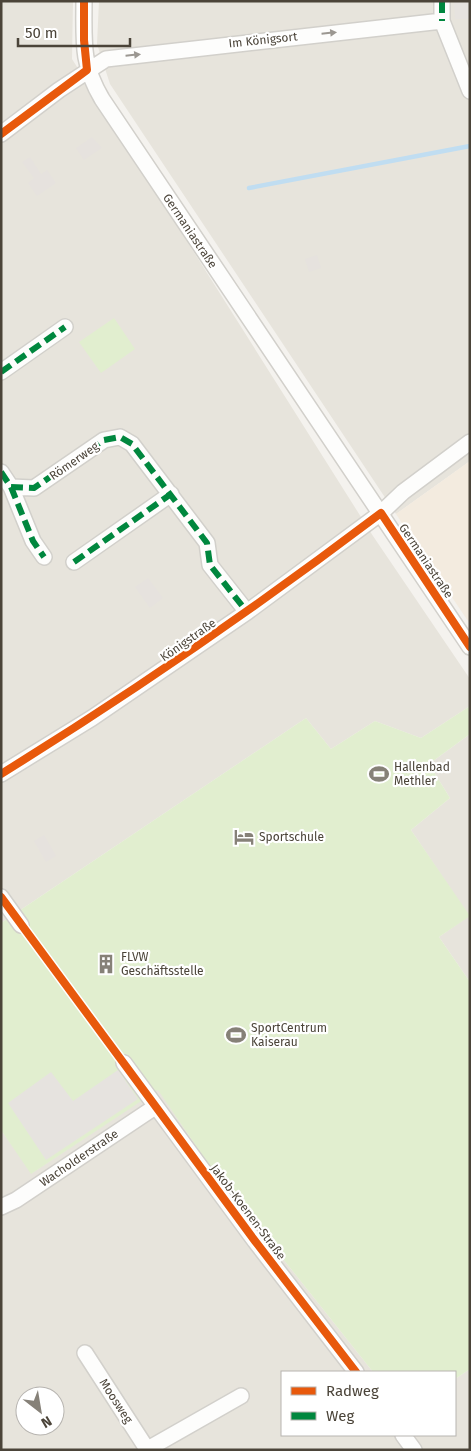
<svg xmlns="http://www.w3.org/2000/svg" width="471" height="1451" font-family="'Fira Sans',sans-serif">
<rect width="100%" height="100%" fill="#f4f2ee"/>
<path fill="#e7e4dc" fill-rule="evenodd" d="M 1,1 L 73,1 L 72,59 L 373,536 L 470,679 L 470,706 L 421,738 L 375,721 L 331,749 L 306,718 L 1,923 Z
M 99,1 L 470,1 L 470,461 L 396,514 L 110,84 L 97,44 Z
M 470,734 L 470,982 L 439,937 L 469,916 L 411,830 L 450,798 L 429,764 Z
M 158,1089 L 213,1171 L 373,1372 L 282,1372 L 282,1435 L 455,1435 L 455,1379 L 470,1369 L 470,1450 L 1,1450 L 1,1130 L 32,1173 ZM 25,1396 L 55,1396 L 55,1426 L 25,1426 Z"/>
<path fill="#f3ebdf" d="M 470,461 L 470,624 L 396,514 Z"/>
<path fill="#e6e2de" d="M 92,137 L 102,148 L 84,160 L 76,148 Z
M 30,157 L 41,174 L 47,170 L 56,183 L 37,196 L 28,183 L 34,178 L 22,162 Z
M 317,255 L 321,268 L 309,272 L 305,259 Z
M 148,578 L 163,598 L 150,608 L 135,587 Z
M 44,835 L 56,856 L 46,862 L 34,841 Z"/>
<path fill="#e1eecf" d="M 114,318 L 135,349 L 101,373 L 79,342 Z
M 470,706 L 470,734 L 429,764 L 450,798 L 411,830 L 470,916 L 439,937 L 470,982 L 470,1369 L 455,1379 L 455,1372 L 373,1372 L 213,1171 L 158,1090 L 31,1174 L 1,1130 L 1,923 L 306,718 L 331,749 L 375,721 L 421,738 Z"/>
<path fill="#e6e3df" d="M 454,1 L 470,1 L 470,19 L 455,19 Z
M 118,1070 L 138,1099 L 46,1160 L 8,1103 L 51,1072 L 73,1101 Z"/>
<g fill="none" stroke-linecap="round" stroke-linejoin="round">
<path stroke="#c0ddf1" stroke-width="4.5" d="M 249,188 L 470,146"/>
<defs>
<path id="minor" d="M 84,1 C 84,41 81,64 102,99 L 470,647
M 442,1 L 442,21 L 470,91
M 1,134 L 59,90 L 106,59 L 442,21
M 1,372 L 65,327
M 1,472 L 11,487 L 34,488 L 104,440 L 120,437 L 132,444 L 207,543 L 210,565 L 247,612
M 11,487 L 33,541 L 44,557
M 74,562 L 171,494
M 1,774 L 92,718 L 247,612 L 381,513 L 403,492 L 470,442
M 1,897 L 21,925
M 124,1063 L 255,1241 L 356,1372
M 1,1207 L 16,1200 L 155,1107
M 85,1353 L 147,1449
M 403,1435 L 414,1450
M 146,1450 L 241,1396"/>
</defs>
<use href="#minor" stroke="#d2d0cb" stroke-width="18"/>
<use href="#minor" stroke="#fdfdfc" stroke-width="15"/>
<path stroke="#00873e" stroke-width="6" stroke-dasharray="12 6" stroke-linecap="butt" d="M 442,1 L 442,21
M 1,372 L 65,327
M 1,472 L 11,487 L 34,488 L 104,440 L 120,437 L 132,444 L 207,543 L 210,565 L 247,612
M 11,487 L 33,541 L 44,557
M 74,562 L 171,494"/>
<defs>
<path id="cycleway" d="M 1,134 L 87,70 L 84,40 L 84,1
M 1,774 C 132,693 258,606 381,513 L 470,647
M 1,897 L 255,1241 L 356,1372"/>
</defs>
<use href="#cycleway" stroke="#fff" stroke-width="11"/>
<use href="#cycleway" stroke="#e8590c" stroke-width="8"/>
</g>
<defs><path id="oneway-solid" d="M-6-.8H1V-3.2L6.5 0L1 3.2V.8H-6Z" transform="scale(1.25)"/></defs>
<g fill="#9b9791">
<use href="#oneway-solid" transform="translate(329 33) rotate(-6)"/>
<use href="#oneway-solid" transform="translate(133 55) rotate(-6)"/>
</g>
<defs>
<symbol id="stadium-bare" viewBox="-9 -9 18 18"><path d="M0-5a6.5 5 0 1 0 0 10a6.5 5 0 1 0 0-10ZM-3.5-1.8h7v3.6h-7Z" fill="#868178" stroke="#fff" stroke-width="2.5" paint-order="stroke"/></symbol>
<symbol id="hotel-bare" viewBox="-9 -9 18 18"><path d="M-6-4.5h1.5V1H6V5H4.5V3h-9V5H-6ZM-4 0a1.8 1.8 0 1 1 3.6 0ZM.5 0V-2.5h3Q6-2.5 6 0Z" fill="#868178" stroke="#fff" stroke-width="2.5" paint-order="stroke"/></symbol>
<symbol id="building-bare" viewBox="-9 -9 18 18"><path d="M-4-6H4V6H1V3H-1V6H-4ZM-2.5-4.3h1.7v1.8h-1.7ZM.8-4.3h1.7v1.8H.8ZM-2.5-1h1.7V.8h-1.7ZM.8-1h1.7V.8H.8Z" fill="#868178" stroke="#fff" stroke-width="2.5" paint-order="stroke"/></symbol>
</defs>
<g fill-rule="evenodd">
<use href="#stadium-bare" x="365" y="760" width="28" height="28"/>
<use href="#hotel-bare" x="230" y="823" width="28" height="28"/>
<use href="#building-bare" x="92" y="950" width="28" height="28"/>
<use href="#stadium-bare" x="222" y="1021" width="28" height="28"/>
</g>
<g text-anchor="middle" stroke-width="4.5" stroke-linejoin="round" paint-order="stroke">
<g font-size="12" fill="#4b4439" stroke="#fff">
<text transform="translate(263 40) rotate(-6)" y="4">Im Königsort</text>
<text transform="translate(190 231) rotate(56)" y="4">Germaniastraße</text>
<text transform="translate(74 461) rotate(-35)" y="4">Römerweg</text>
<text transform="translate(426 561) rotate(56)" y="4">Germaniastraße</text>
<text transform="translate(188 640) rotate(-35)" y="4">Königstraße</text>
<text transform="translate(79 1158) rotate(-34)" y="4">Wacholderstraße</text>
<text transform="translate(248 1212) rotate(53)" y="4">Jakob-Koenen-Straße</text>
<text transform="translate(116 1401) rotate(57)" y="4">Moosweg</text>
</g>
<g font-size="12" fill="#4b4439" stroke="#fff" text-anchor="start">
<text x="394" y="771">Hallenbad<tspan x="394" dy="14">Methler</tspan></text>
<text x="259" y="841">Sportschule</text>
<text x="121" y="961">FLVW<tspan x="121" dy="14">Geschäftsstelle</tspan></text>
<text x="251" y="1032">SportCentrum<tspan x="251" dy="14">Kaiserau</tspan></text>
</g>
</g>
<rect width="471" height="1451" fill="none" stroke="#4b4439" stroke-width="5"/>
<rect x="281" y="1371" width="175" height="65" fill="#ffffff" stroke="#b7b4b0"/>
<rect x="291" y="1387" width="25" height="8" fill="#e8590c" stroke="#b7b4b0"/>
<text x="326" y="1396" font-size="15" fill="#4b4439">Radweg</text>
<rect x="291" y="1412" width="25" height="8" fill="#00873e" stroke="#b7b4b0"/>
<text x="326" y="1421" font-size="15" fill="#4b4439">Weg</text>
<g transform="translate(40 1411) rotate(149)"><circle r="24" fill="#ffffff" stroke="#b7b4b0"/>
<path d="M0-4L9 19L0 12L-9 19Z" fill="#868178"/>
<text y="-8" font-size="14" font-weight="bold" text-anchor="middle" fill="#4b4439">N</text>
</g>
<path d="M18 38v8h112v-8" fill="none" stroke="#4b4439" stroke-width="2.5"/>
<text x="25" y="38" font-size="15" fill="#4b4439" stroke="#ffffff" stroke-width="4" paint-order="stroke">50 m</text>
</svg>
